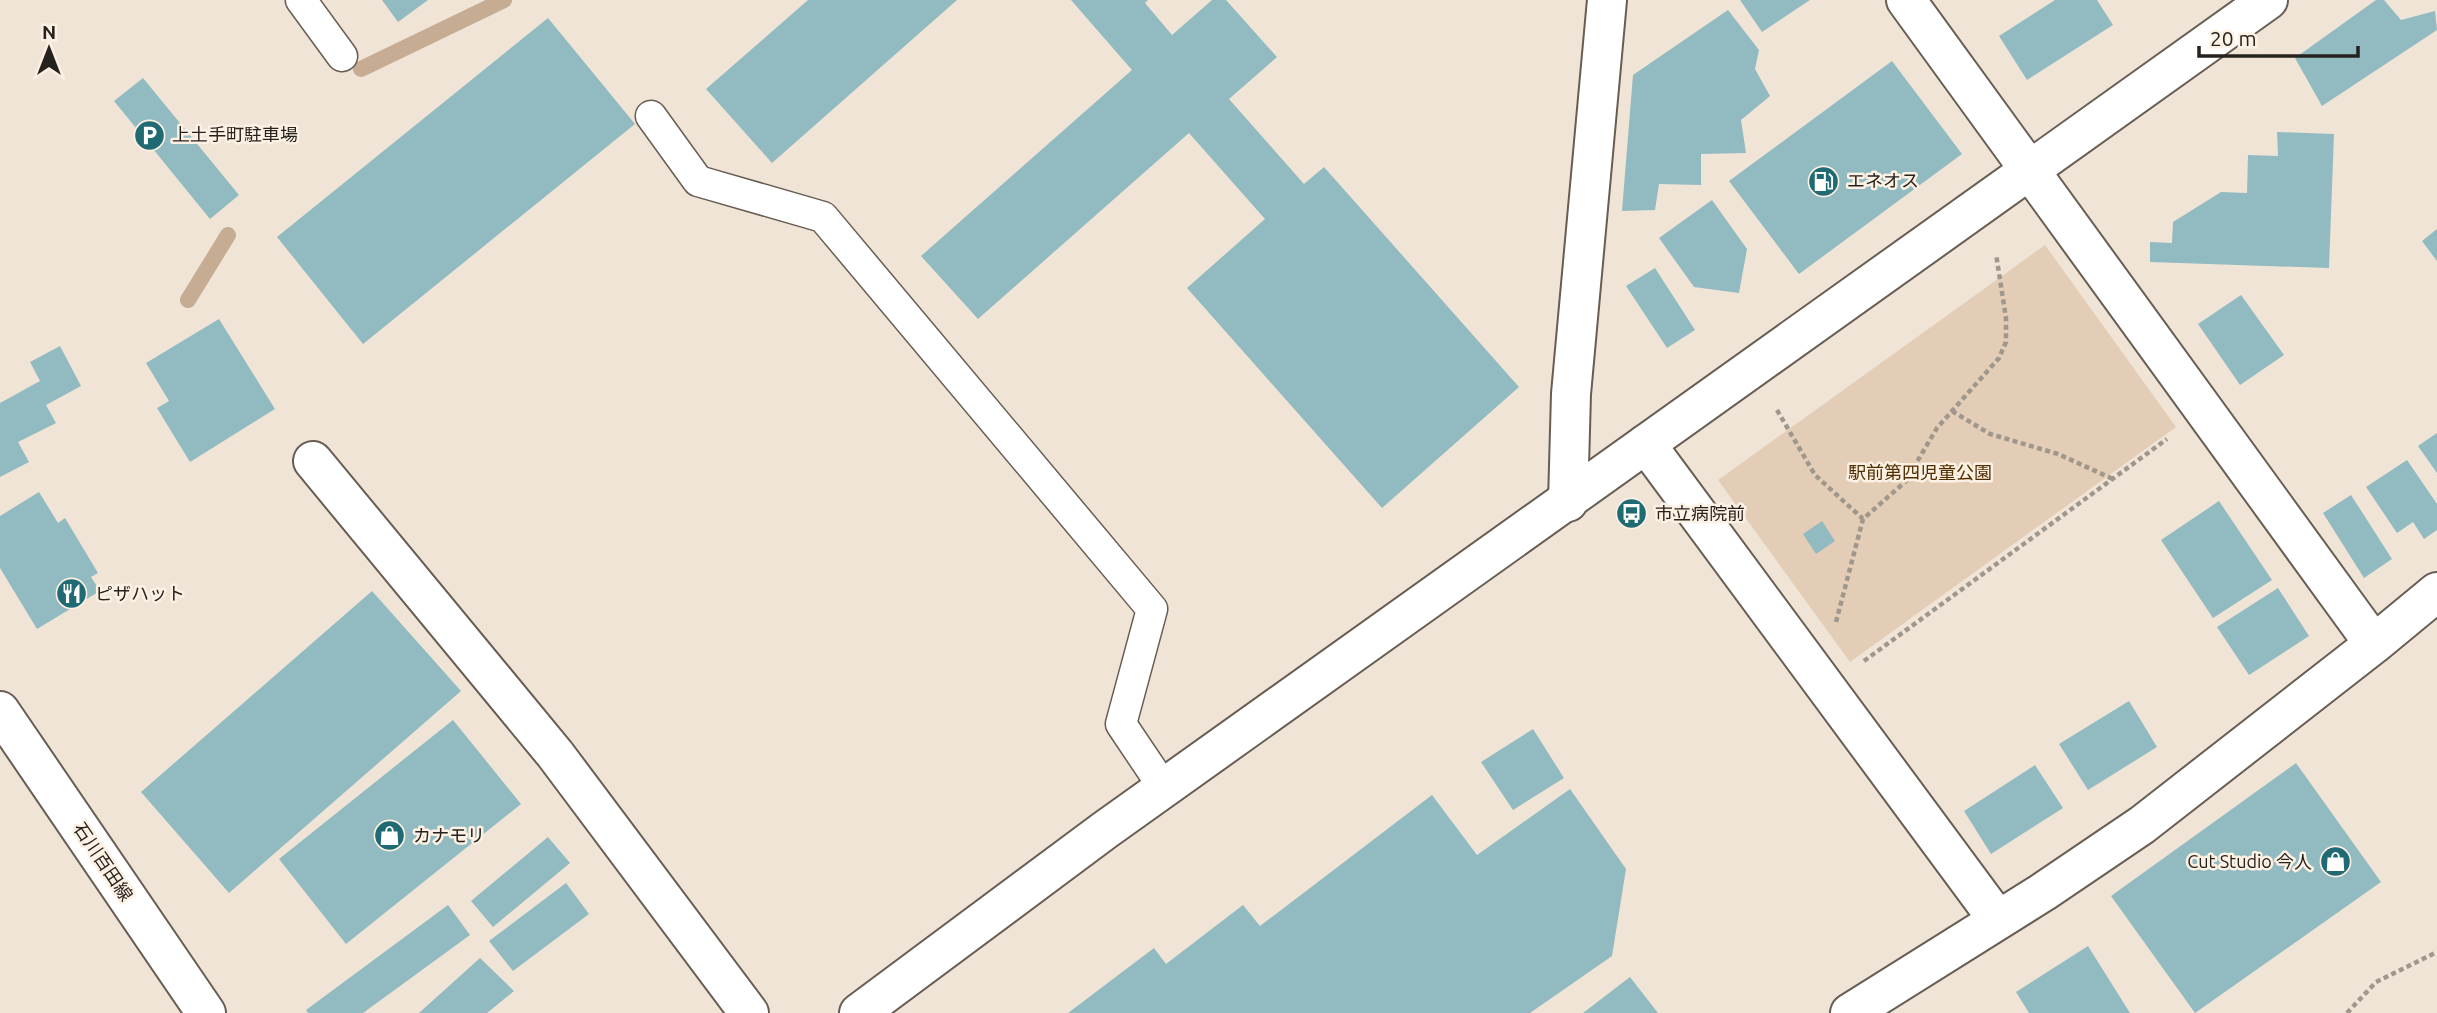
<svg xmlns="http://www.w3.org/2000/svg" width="2437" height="1013" font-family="Ubuntu,'Noto Sans JP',sans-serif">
<rect width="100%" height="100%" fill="#f0e4d7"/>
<path fill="#e3cdb6" d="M 2045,245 L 2176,427 L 1850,662 L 1718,480 Z"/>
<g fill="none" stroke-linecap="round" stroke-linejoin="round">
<path stroke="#c5ac92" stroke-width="16" d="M 361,69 L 504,0
M 188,300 L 228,235"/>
</g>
<path fill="#91bbc1" d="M 382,0 L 428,0 L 398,22 Z
M 808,0 L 957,0 L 772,163 L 706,89 Z
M 1071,0 L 1148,0 L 1145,3 L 1172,35 L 1212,0 L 1226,0 L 1277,57 L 1229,99 L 1304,184 L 1324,167 L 1519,387 L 1382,508 L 1187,288 L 1265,219 L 1189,133 L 978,319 L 921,256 L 1132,70 Z
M 1740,0 L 1810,0 L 1762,32 Z
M 2055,0 L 2097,0 L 2113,25 L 2027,80 L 1999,36 Z
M 2376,0 L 2384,0 L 2401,20 L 2435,11 L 2437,30 L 2322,106 L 2295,58 Z
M 1728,10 L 1759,50 L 1755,69 L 1770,96 L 1741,120 L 1746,153 L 1701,154 L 1701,185 L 1659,184 L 1655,210 L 1622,211 L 1633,75 Z
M 548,18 L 635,124 L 363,344 L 277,237 Z
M 1892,61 L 1962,154 L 1799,274 L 1729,181 Z
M 143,78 L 239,195 L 210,219 L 114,101 Z
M 2277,132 L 2334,134 L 2329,268 L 2150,262 L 2150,242 L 2172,243 L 2173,222 L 2221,192 L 2247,193 L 2248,155 L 2278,156 Z
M 1712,200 L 1747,249 L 1739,293 L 1694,287 L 1659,238 Z
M 2437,229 L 2437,261 L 2422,241 Z
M 1655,268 L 1695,330 L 1667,348 L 1626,286 Z
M 2241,295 L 2284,355 L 2240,385 L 2198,324 Z
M 219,319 L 275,409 L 190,462 L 157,408 L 169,401 L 146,363 Z
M 60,346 L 81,386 L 46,405 L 56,423 L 18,442 L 29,462 L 0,477 L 0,403 L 40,381 L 30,362 Z
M 2437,433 L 2437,473 L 2418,446 Z
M 2407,460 L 2437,504 L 2437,530 L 2424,539 L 2413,522 L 2397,533 L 2366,487 Z
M 39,492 L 58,523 L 65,518 L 98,573 L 91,577 L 100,591 L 37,629 L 0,568 L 0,516 Z
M 2351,495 L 2392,559 L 2364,578 L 2323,513 Z
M 2219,501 L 2272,580 L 2213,618 L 2161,540 Z
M 1822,521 L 1835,541 L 1816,554 L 1803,534 Z
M 2278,588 L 2309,636 L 2249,675 L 2217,627 Z
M 372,591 L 461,691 L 229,893 L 141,792 Z
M 2129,701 L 2157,747 L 2088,790 L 2059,744 Z
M 453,720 L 521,804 L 346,944 L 279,859 Z
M 1533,729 L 1564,778 L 1513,810 L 1481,762 Z
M 2296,763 L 2381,882 L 2195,1013 L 2111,896 Z
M 2035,765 L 2063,808 L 1991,854 L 1964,811 Z
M 1570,789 L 1626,869 L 1612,956 L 1530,1013 L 1068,1013 L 1154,948 L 1166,964 L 1243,905 L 1260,926 L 1432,795 L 1477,855 Z
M 548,837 L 570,863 L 493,927 L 471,901 Z
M 566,883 L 589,914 L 513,971 L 489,941 Z
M 448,905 L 470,935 L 363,1013 L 308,1013 L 306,1010 Z
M 2088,946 L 2130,1013 L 2029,1013 L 2016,992 Z
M 480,958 L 514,991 L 487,1013 L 419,1013 Z
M 1630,977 L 1658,1013 L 1583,1013 Z"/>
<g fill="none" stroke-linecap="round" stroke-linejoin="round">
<defs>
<path id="service" d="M 301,0 L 342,56
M 651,116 L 698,181 L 823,217 L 1152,609 L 1121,724 L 1164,788"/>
<path id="minor" d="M 1906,0 L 2374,644 L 2437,592
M 1646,444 L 1998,920
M 313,461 L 555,754 L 749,1013
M 1568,502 L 1571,394 L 1607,0
M 1850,1013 L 2043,892 L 2142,825 L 2374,644"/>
<path id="tertiary" d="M 859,1013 L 1105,830 L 2268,0"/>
<path id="secondary" d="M 0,711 L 206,1013"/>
</defs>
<use href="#service" stroke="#675d53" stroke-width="33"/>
<use href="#minor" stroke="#675d53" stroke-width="42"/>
<use href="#tertiary" stroke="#675d53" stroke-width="42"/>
<use href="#secondary" stroke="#675d53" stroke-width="42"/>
<path stroke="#9f968c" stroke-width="4.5" stroke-dasharray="5 3.5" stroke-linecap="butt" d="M 1777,410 L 1815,475 L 1863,519
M 1952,411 L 1990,434 L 2058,454 L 2113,479
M 1836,622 L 1863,519 L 1905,482 L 1937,428 L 1999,358 L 2006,342 L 2006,318 L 1996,254
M 1864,661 L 2167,439
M 2347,1013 L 2376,982 L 2437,952"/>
<use href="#service" stroke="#fff" stroke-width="30"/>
<use href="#minor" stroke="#fff" stroke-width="38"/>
<use href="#tertiary" stroke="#fff" stroke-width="38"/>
<use href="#secondary" stroke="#fff" stroke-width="38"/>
</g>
<defs>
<symbol id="parking-disc" viewBox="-11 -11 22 22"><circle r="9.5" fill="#1f6a73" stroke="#fdf1e4"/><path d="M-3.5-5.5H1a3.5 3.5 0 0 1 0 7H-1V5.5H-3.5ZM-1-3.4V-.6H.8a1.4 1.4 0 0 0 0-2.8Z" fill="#fff"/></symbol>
<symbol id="fuel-disc" viewBox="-11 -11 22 22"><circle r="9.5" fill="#1f6a73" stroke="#fdf1e4"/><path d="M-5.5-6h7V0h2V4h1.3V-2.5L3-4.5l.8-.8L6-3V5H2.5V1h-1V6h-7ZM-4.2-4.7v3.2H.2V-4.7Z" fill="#fff"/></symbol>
<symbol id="bus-disc" viewBox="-11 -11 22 22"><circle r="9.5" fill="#1f6a73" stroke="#fdf1e4"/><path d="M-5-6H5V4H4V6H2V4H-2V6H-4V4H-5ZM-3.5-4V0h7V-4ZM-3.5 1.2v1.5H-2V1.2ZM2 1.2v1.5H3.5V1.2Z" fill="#fff"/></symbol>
<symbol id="restaurant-disc" viewBox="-11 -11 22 22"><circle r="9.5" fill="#1f6a73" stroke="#fdf1e4"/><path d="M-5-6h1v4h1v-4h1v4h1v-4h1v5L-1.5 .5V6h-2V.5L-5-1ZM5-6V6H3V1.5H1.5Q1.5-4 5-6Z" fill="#fff"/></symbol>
<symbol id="shop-disc" viewBox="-11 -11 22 22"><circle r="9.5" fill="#1f6a73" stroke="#fdf1e4"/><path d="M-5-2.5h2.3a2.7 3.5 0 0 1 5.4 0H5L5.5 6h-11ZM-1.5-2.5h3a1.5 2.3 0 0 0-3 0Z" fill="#fff"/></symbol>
</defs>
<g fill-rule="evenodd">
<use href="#parking-disc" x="132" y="118" width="35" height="35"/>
<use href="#fuel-disc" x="1806" y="164" width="35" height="35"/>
<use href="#bus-disc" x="1614" y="496" width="35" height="35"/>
<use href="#restaurant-disc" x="54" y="576" width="35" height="35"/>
<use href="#shop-disc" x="372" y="818" width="35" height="35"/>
<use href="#shop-disc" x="2318" y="844" width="35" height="35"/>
</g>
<g text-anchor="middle" stroke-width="5" stroke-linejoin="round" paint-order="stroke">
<g font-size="18" fill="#26221e" stroke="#fdf1e4" text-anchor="start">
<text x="172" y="141">上土手町駐車場</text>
<text x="1847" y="187">エネオス</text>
<text x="1655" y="520">市立病院前</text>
<text x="95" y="600">ピザハット</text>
<text x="413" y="842">カナモリ</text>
<text x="2312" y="868" text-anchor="end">Cut Studio 今人</text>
</g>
<g font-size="18" fill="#502e00" stroke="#fdf1e4">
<text x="1920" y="479">駅前第四児童公園</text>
</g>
<g font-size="18" fill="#26221e" stroke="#fdf1e4">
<text transform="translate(103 862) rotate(56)" y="6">石川百田線</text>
</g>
</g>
<g transform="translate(49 49)" stroke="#fdf1e4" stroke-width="5" paint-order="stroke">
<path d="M0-5L12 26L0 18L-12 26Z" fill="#26221e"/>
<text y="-10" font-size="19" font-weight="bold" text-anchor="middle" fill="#26221e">N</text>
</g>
<path d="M2199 46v10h159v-10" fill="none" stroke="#26221e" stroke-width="3.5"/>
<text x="2210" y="46" font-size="21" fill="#26221e" stroke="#fdf1e4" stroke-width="5" paint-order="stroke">20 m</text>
</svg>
